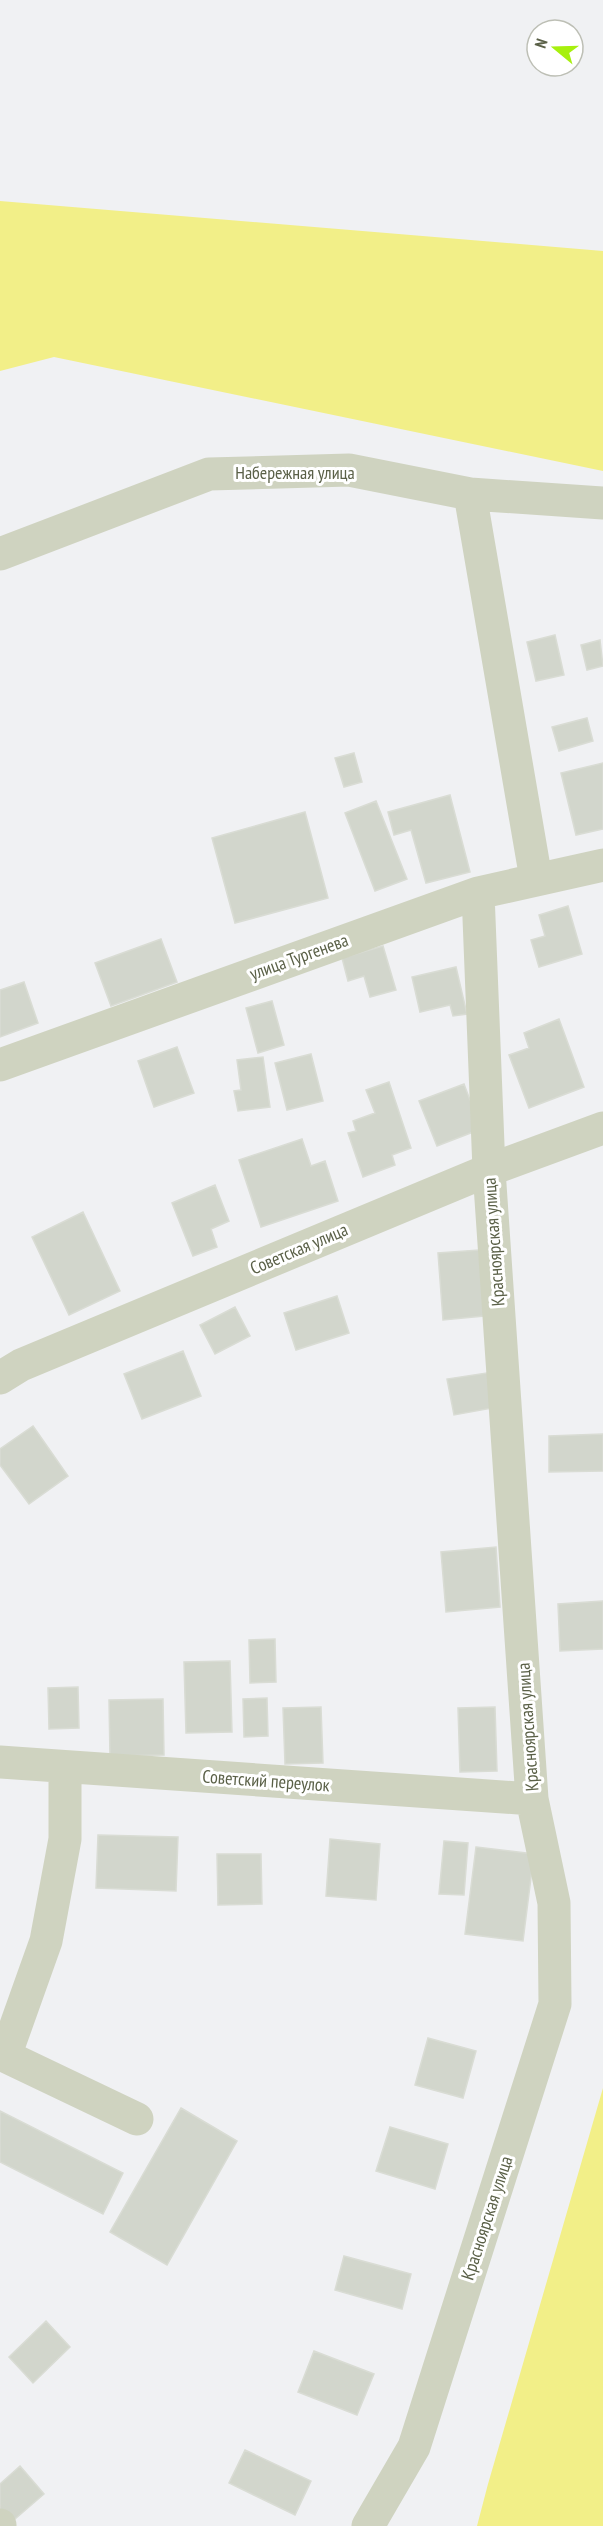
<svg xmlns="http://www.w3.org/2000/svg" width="603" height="2526" font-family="'PT Sans Narrow',sans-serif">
<rect width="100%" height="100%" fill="#f0f1f3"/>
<path fill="#f2ef88" d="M 0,201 L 603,251 L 603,471 L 54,357 L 0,371 Z
M 603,2088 L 603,2526 L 477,2526 L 488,2484 Z"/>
<path fill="#d2d6cc" stroke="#d9dcd4" stroke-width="1.5" d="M 555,635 L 564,675 L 536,681 L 527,642 Z
M 600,640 L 603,666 L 587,670 L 581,645 Z
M 587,718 L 593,741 L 559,751 L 552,727 Z
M 354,753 L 362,782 L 344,787 L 335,758 Z
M 603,763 L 603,829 L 576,835 L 561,773 Z
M 450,795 L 470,872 L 426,883 L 411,830 L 394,835 L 388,812 Z
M 376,801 L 407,879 L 375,891 L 345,813 Z
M 305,812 L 328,898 L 235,923 L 212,838 Z
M 568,906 L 582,954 L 539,967 L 531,940 L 545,936 L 539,915 Z
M 161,939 L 177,982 L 111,1006 L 95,963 Z
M 383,946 L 396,990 L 370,997 L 364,976 L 348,981 L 342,958 Z
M 456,967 L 467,1014 L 453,1016 L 450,1005 L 420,1012 L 412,977 Z
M 24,982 L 38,1023 L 0,1037 L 0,990 Z
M 272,1001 L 284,1045 L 258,1053 L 246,1008 Z
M 559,1019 L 584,1087 L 529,1108 L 509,1055 L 529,1048 L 524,1033 Z
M 177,1047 L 194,1093 L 154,1107 L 138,1061 Z
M 311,1054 L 323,1101 L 287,1110 L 275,1063 Z
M 263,1057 L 270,1107 L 238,1111 L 234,1091 L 241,1090 L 237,1060 Z
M 389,1082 L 411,1148 L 392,1155 L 395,1165 L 363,1177 L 348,1133 L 356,1131 L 353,1121 L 375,1113 L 366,1090 Z
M 464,1084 L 481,1129 L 437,1146 L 419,1101 Z
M 302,1139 L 311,1166 L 325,1161 L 338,1201 L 261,1227 L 239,1160 Z
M 215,1185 L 229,1221 L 211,1229 L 217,1247 L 193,1256 L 172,1203 Z
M 83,1212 L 120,1291 L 69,1315 L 32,1237 Z
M 479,1250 L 484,1316 L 443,1320 L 438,1253 Z
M 337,1296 L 349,1333 L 296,1350 L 284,1313 Z
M 235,1307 L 250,1336 L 215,1354 L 200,1325 Z
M 183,1351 L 201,1396 L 142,1419 L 124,1374 Z
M 493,1372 L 498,1407 L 454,1415 L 447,1379 Z
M 33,1426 L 68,1476 L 29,1504 L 0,1465 L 0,1449 Z
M 603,1434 L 603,1471 L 549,1472 L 549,1436 Z
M 496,1547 L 500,1607 L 446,1612 L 441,1552 Z
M 603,1601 L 603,1649 L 560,1651 L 558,1604 Z
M 275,1639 L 276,1682 L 250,1683 L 249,1640 Z
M 230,1661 L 232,1732 L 186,1733 L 184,1662 Z
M 78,1687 L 79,1728 L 49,1729 L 48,1688 Z
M 267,1698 L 268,1736 L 244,1737 L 243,1699 Z
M 163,1699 L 164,1755 L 110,1756 L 109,1700 Z
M 321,1707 L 323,1763 L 285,1764 L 283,1708 Z
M 495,1707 L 497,1771 L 460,1772 L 458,1708 Z
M 98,1835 L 178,1837 L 176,1891 L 96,1888 Z
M 330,1839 L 380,1844 L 376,1900 L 326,1896 Z
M 444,1841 L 468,1843 L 464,1895 L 439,1894 Z
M 476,1847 L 534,1854 L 523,1941 L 465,1934 Z
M 217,1854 L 261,1854 L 262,1904 L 218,1905 Z
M 428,2038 L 476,2051 L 463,2098 L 415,2085 Z
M 181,2108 L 237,2141 L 167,2265 L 110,2232 Z
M 0,2111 L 123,2173 L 103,2214 L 0,2162 Z
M 390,2127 L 448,2144 L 435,2189 L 376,2171 Z
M 344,2256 L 411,2274 L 402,2309 L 335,2290 Z
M 46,2321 L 70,2347 L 33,2383 L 9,2357 Z
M 314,2351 L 374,2374 L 357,2415 L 298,2392 Z
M 245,2450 L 311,2481 L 295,2515 L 229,2483 Z
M 20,2466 L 44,2494 L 8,2525 L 0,2515 L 0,2484 Z"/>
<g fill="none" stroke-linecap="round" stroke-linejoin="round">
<path stroke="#cfd3c0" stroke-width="33" d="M 470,494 L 536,879
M 0,554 L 209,474 L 349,470 L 470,494 L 603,503
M 0,1065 L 478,893 L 603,865
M 0,1378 L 21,1365 L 489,1170 L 603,1128
M 0,1762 L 532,1799
M 65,1767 L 65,1839 L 46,1941 L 5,2056 L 137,2119
M 0,2525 L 0,2526
M 368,2526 L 414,2447 L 555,2004 L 554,1903 L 532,1799 L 489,1170 L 478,893"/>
</g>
<g text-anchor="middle" stroke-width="6" stroke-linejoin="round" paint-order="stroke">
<g font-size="18" fill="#5a6047" stroke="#fff">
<text x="295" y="479">Набережная улица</text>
<text transform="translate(299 957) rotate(-20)" y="6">улица Тургенева</text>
<text transform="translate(494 1242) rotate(-94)" y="6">Красноярская улица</text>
<text transform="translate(299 1249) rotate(-23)" y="6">Советская улица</text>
<text transform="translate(528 1727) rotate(-94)" y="6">Красноярская улица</text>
<text transform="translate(266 1781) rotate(4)" y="6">Советский переулок</text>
<text transform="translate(487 2218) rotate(-72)" y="6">Красноярская улица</text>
</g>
</g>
<g transform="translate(555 48) rotate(289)"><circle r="28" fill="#ffffff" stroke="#bdbfb5" stroke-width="1.5"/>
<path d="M0-4.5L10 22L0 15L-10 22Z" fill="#a7f00e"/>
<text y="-9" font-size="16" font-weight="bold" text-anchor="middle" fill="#5a6047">N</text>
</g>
</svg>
